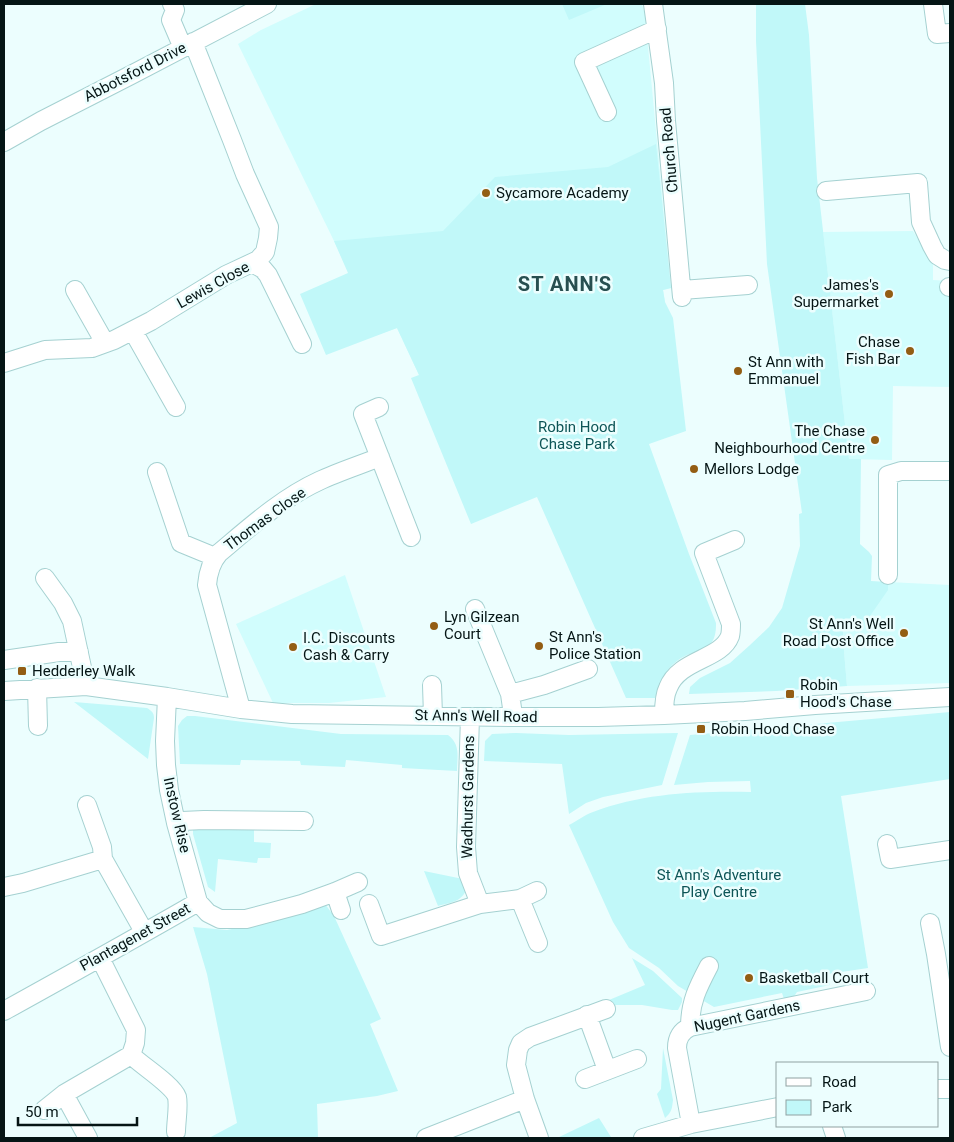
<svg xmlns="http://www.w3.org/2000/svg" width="954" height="1142" font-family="Roboto,sans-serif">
<rect width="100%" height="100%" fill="#ecfefe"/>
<path fill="#d1fdfd" d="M 316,4 L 642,4 L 645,15 L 671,288 L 663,290 L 665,302 L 419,375 L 397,328 L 377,335 L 334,241 L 238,44 L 261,30 Z
M 913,231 L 933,263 L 933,280 L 950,281 L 950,387 L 893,386 L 892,460 L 849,459 L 823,232 Z
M 345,575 L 386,697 L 329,703 L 273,703 L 236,624 Z
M 888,582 L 950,585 L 950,683 L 847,686 L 843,639 L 843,625 L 863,626 Z"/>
<path fill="#c1f8f9" d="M 562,4 L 607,4 L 569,20 Z
M 756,4 L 805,4 L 809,35 L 817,178 L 849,459 L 861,459 L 860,544 L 869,552 L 872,556 L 871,581 L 888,582 L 888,590 L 863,626 L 843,625 L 843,639 L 847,686 L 776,691 L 689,694 L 690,687 L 700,678 L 730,663 L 750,645 L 769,627 L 782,608 L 800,546 L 799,514 L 802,513 L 767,264 L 756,41 Z
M 656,144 L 671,288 L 663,290 L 665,302 L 673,318 L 686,431 L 649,444 L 689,554 L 716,623 C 717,655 695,647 677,661 C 665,670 659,683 655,698 L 626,698 L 537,497 L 471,524 L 411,378 L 419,375 L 397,328 L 326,355 L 300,294 L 348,273 L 334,241 L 443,231 L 495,177 L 608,167 Z
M 74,702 L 147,708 C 152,711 154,713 154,718 L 148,759 Z
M 950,712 L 950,779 L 841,796 L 868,968 L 828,974 L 830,985 L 797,992 L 793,998 L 784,999 L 782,993 L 714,1007 L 678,986 L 659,968 L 629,948 L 613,922 L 569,825 C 577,821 584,815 593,812 C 643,793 698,791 751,792 L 750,781 L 708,782 L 674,785 L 690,735 Z
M 187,716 L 195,716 L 341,734 L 448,735 C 461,745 457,757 457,771 L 402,768 L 402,765 L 346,760 L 345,767 L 301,765 L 300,761 L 241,760 L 240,765 L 180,764 L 178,726 L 182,720 Z
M 516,733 L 569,735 L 678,733 L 662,785 L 603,797 L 586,803 L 569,814 L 562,764 L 484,761 L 485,741 L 492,734 Z
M 254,826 L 254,842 L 271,843 L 270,858 L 258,858 L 257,863 L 218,859 L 215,892 L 208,887 L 193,834 L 193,829 Z
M 424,871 L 463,879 L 466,891 C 459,903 451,902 438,906 Z
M 325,904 L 334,916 L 381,1019 L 370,1024 L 398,1091 L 377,1096 L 317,1104 L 318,1138 L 209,1138 L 237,1123 L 207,974 L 193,927 L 227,930 L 267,922 Z
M 632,958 L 653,971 L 682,998 L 682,1002 L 678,1010 L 672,1010 L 642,1005 L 611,1005 L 609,1000 L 645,985 Z
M 663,1048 L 673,1100 C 672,1108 672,1112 665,1118 L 657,1094 L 661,1089 Z
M 599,1118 L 611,1137 L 607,1138 L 557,1138 Z"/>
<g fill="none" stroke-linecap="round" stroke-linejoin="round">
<defs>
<path id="minor" d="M 172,4 L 175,10 L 171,20 L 183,48
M 653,4 L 664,83 L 666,121 L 682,297
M 933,4 L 937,34 L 950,33
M 607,112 L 584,62 L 657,29
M 4,142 L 41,121 L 131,75 L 267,4
M 826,191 L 918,183 L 921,222 L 932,246 L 937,255 L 945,260 L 950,261
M 252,263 L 263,269 L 268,275 L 302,344
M 949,287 L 950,287
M 75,290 L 105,343
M 682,290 L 748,285
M 133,331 L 176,407
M 4,363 L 45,350 L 92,348 L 114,340 L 151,321 L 226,275 L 258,260 L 265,252 L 268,238 L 269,227 L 245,174 L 232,140 L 193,42
M 379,407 L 363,414 L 411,537
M 157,472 L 181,543 L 215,557
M 888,575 L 888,475 L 901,471 L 950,471
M 45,578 L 63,603 L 72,621 L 86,686
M 475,609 L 510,694
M 4,660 L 59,652 L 79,652
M 432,685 L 433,716
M 37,688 L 38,726
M 4,691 L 86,686 L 167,697 L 241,709 L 292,714 L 512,717 L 598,717 L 664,715 L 745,711 L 815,705 L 950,697
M 167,697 L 165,741 L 166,765 L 169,790 L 176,823 L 198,902 L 208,913 L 220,919 L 246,919 L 302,904 L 335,892 L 358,882
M 241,709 L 207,585 C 208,573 211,562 219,553 C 250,527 282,498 319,481 C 338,472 360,465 380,457
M 664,715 C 664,707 664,696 668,688 C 679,659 721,660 730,636 C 731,632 731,628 731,624 L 704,553 L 735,540
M 512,717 L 512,708 L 510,694 L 544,685 L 588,669
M 87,805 L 102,847 L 103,859 L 142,928 L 146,931
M 176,823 L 182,821 L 204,820 L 304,821
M 887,844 L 890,859 L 950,850
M 4,887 L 23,883 L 103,859
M 335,892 L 341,910
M 520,899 L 537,891
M 369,904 L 381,936 L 480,904 L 468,873 L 466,847 L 470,717
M 480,904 L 520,899 L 538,943
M 930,923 L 936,954 L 950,1047
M 4,1011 C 69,975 134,939 198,902
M 587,1015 L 607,1070
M 690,1027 C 690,1002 698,987 709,966
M 131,1055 C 141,1065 173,1085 177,1097 C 179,1106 176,1122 176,1132
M 585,1079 L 637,1059
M 938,1089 L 950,1089
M 64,1094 L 88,1138
M 44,1110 L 64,1094 L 131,1055 L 135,1043 L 136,1030 L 100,958
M 691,1124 L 677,1048 C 677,1038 681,1031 690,1027 L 866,991
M 832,1126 L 836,1138
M 426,1138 L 525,1099
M 539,1138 L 525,1099 L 516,1065 L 518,1050 L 521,1043 L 530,1037 L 606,1009
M 643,1138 L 691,1124 L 778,1107"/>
</defs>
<use href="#minor" stroke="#a5d1d1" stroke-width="20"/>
<use href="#minor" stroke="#fff" stroke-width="18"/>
</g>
<g fill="#935d13" stroke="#ecfefe" stroke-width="2">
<circle cx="486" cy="193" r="5"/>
<circle cx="889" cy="294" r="5"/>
<circle cx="910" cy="351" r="5"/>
<circle cx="738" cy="371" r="5"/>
<circle cx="875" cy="440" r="5"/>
<circle cx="694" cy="469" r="5"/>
<circle cx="434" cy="626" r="5"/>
<circle cx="904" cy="633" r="5"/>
<circle cx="539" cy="646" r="5"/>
<circle cx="293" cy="647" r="5"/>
<rect x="17" y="666" width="10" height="10" rx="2.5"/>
<rect x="785" y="689" width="10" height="10" rx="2.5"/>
<rect x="696" y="724" width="10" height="10" rx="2.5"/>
<circle cx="749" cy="978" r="5"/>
</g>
<g text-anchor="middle" stroke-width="5" stroke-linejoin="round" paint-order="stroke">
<g font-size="15" fill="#051515" stroke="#ecfefe">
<text transform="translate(135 72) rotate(-27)" y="5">Abbotsford Drive</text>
<text transform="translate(669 150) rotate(-95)" y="5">Church Road</text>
<text transform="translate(213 285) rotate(-29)" y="5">Lewis Close</text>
<text transform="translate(265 519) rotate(-36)" y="5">Thomas Close</text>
<text transform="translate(476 716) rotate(1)" y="5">St Ann's Well Road</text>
<text transform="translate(468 797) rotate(-89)" y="5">Wadhurst Gardens</text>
<text transform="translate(177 815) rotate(77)" y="5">Instow Rise</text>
<text transform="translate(135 937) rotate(-29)" y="5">Plantagenet Street</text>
<text transform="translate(747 1016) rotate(-12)" y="5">Nugent Gardens</text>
</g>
<g font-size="15" fill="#051515" stroke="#ecfefe" text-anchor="start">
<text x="496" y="198">Sycamore Academy</text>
<text x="879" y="290" text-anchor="end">James's<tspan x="879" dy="17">Supermarket</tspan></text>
<text x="900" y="347" text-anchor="end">Chase<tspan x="900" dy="17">Fish Bar</tspan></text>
<text x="748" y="367">St Ann with<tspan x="748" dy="17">Emmanuel</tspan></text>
<text x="865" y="436" text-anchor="end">The Chase<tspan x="865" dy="17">Neighbourhood Centre</tspan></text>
<text x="704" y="474">Mellors Lodge</text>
<text x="444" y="622">Lyn Gilzean<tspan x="444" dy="17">Court</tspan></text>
<text x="894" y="629" text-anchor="end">St Ann's Well<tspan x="894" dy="17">Road Post Office</tspan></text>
<text x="549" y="642">St Ann's<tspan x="549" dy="17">Police Station</tspan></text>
<text x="303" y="643">I.C. Discounts<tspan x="303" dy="17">Cash &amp; Carry</tspan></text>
<text x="32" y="676">Hedderley Walk</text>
<text x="800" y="690">Robin<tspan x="800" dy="17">Hood's Chase</tspan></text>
<text x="711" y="734">Robin Hood Chase</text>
<text x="759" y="983">Basketball Court</text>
</g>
<g font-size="15" fill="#0d5557" stroke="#ecfefe">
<text x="577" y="432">Robin Hood<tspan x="577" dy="17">Chase Park</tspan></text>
<text x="719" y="880">St Ann's Adventure<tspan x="719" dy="17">Play Centre</tspan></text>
</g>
<g font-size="20" font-weight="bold" letter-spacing="1" fill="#274f50" stroke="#ecfefe">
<text x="565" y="291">ST ANN'S</text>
</g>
</g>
<rect width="954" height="1142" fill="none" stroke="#051515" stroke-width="10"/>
<rect x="776" y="1062" width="162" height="65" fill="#ecfefe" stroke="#90a1a1"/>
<rect x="786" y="1078" width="25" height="8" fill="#ffffff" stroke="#90a1a1"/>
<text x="822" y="1087" font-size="15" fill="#051515">Road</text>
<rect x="786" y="1100" width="25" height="15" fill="#c1f8f9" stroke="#90a1a1"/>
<text x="822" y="1112" font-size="15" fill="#051515">Park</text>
<path d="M18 1117v8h119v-8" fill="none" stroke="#051515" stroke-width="2.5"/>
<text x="25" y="1117" font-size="15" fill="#051515" stroke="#ecfefe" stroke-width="4" paint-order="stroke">50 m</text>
</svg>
